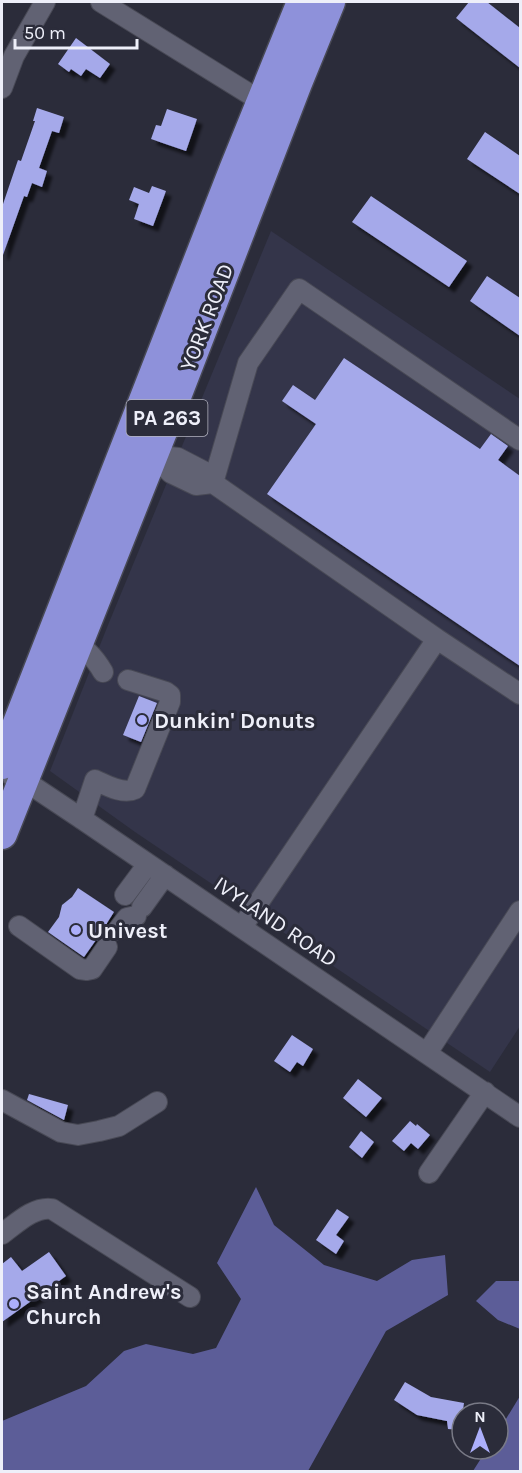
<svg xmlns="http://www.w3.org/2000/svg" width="522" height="1473" font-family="Karla,sans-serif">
<defs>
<filter id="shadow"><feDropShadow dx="5.5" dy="5.5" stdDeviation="1.5" flood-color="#0009"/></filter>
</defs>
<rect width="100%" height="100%" fill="#2b2c3a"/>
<path fill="#34354a" d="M 271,231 L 520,399 L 520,1026 L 490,1072 L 135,832 L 50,771 L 108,625 Z"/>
<path fill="#5c5d98" d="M 256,1187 L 274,1225 L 324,1265 L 377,1281 L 412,1260 L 445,1255 L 448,1295 L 386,1331 L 308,1471 L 2,1471 L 2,1421 L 86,1386 L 124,1351 L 146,1344 L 193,1354 L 216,1348 L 241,1299 L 217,1263 Z
M 496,1281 L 520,1281 L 520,1329 L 498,1320 L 476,1301 Z
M 520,1396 L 520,1471 L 473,1471 L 487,1449 L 498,1449 L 498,1432 Z"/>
<path fill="#a5a9ea" filter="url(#shadow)" d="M 469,2 L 487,2 L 520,28 L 520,68 L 456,18 Z
M 76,38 L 110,64 L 100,78 L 86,69 L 81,76 L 71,69 L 69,72 L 58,64 Z
M 37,108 L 64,117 L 59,133 L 52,131 L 39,168 L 47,171 L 42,187 L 32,183 L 27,197 L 24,196 L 3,255 L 2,254 L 2,207 L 18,160 L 21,161 L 35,121 L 33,121 Z
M 167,109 L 197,119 L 186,151 L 151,139 L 156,125 L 161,126 Z
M 485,132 L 520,156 L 520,194 L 467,159 Z
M 152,186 L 166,191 L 153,226 L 134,219 L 139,204 L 129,200 L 134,187 L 149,193 Z
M 371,196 L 467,261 L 449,287 L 352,222 Z
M 487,276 L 520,298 L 520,336 L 470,301 Z
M 344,358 L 480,449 L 491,434 L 508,446 L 498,460 L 520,476 L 520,666 L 267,494 L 316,424 L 282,401 L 293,385 L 315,400 Z
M 139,696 L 157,703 L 141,742 L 123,735 Z
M 78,888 L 114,912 L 107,923 L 106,929 L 107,935 L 102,936 L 97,941 L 96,940 L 84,957 L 48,932 L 59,917 L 62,905 L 72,897 Z
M 292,1035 L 313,1049 L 303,1066 L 297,1062 L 290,1072 L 274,1061 Z
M 358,1079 L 382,1098 L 366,1117 L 343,1098 Z
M 29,1094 L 68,1105 L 64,1120 L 27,1100 Z
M 410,1121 L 416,1126 L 417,1124 L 430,1135 L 418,1149 L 411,1143 L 404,1151 L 392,1141 Z
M 361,1131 L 374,1142 L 362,1158 L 349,1147 Z
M 337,1209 L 349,1217 L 336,1235 L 344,1241 L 336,1254 L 316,1240 Z
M 49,1252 L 66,1276 L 2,1322 L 2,1264 L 11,1257 L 22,1271 Z
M 405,1382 L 431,1397 L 464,1403 L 460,1430 L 448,1429 L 447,1421 L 417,1415 L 394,1400 Z"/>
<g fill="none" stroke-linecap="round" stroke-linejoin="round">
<defs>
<path id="minor" d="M 101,2 L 272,108
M 2,88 L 14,56 L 45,2
M 143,451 L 152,455 L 178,458 L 205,472 L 213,483 L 437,639 L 520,694
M 152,455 L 171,473 L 196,485 L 213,483
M 213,483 L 248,363 L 299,289 L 520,440
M 69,640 C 84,646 95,658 103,672
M 12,776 L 34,787 L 82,819 L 520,1117
M 82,819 L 95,780 C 106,785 123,795 135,789 L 170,702 L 170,695 L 166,692 L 128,680
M 125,895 L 148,864
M 142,907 L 165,875
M 19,926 L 80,969 L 87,970 L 92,969 L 107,947
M 242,927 L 437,639
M 118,930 L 127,918 L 136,916
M 427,1053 L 520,911
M 2,1100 L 61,1132 L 78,1135 L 99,1131 L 119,1126 L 157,1102
M 429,1173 L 485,1092
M 2,1234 C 16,1224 34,1206 52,1209 L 190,1297"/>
<path id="highway" d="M 2,764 L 234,170 L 302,2
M 2,834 L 177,394 L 297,83 L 330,2"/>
</defs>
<use href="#minor" stroke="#484955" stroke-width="22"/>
<use href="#highway" stroke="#484955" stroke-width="33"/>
<use href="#minor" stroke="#616273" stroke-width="20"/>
<use href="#highway" stroke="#8e91da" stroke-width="30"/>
</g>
<g fill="#acaffb" stroke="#2b2c3a" stroke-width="2">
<circle cx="142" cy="720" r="6"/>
<circle cx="76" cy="930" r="6"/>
<circle cx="14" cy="1304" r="6"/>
</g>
<g text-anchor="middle" stroke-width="6" stroke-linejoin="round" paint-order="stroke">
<rect fill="#2b2c3a" stroke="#b4b4c0" stroke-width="1.5" x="126.5" y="400" width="81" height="36" rx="4.5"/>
<g font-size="21" font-weight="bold" fill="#eeeff9">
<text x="167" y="425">PA 263</text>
</g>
<g font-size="22" fill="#eeeff9" stroke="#2b2c3a">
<text transform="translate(206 317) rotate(-69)" y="8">YORK ROAD</text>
<text transform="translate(276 921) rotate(34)" y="8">IVYLAND ROAD</text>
</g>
<g font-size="22" font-weight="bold" fill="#eeeff9" stroke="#2b2c3a" text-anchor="start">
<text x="154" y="728">Dunkin' Donuts</text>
<text x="88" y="938">Univest</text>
<text x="26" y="1299">Saint Andrew's<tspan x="26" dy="25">Church</tspan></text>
</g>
</g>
<rect width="522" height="1473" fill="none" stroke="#eeeff9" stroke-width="6"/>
<g transform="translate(480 1431)"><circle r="28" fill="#2b2c3a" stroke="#797a86" stroke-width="1.5"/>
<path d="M0-4.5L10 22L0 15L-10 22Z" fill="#acaffb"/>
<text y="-9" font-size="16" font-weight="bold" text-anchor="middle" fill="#eeeff9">N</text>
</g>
<path d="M15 39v9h122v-9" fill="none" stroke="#eeeff9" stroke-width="3"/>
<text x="24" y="39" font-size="18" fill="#eeeff9" stroke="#2b2c3a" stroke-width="4.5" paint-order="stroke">50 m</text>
</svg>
